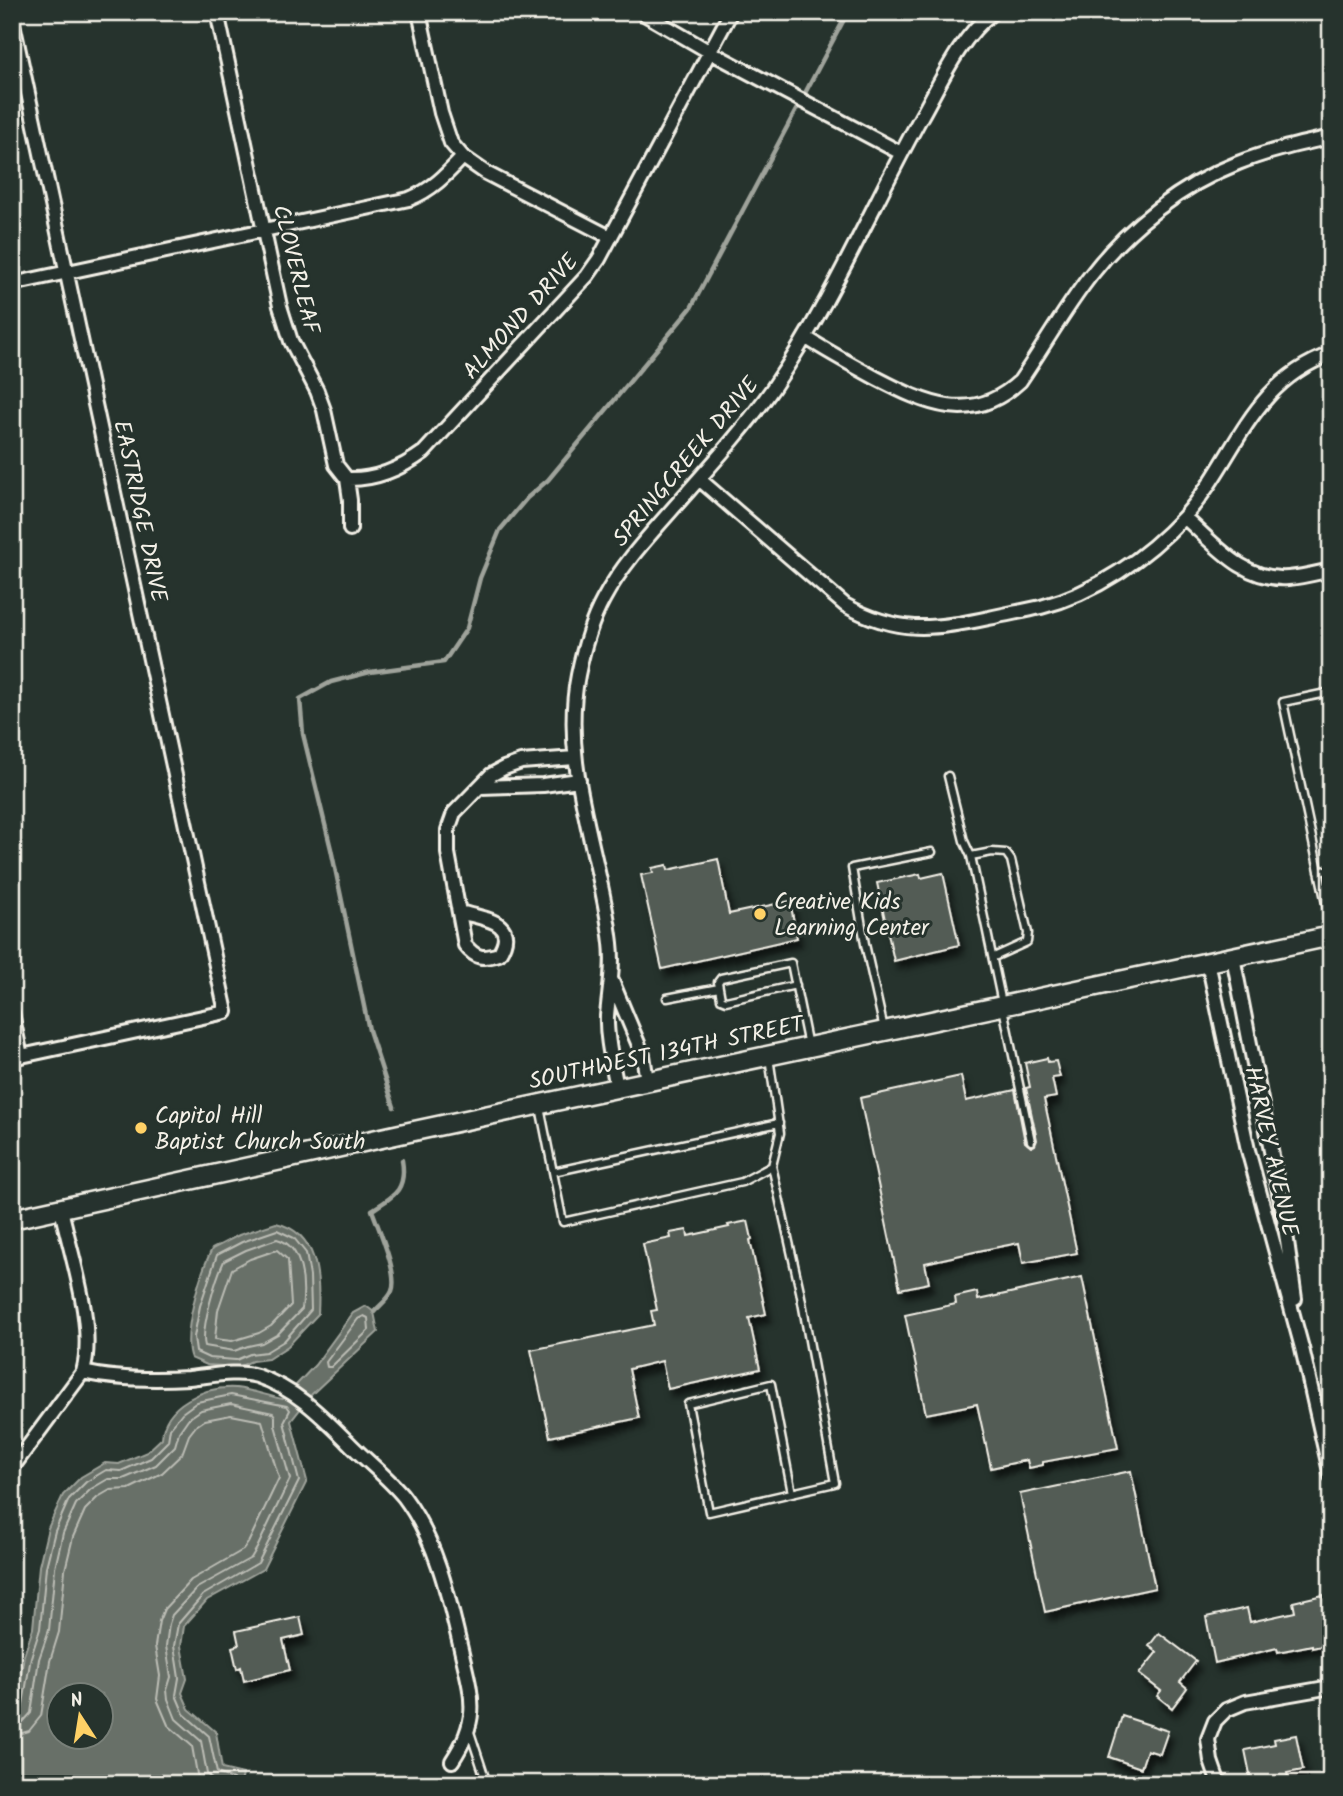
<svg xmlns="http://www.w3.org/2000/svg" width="1343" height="1796" font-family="Kalam,sans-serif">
<defs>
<filter id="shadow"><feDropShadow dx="4.5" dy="8" stdDeviation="3.5" flood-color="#0009"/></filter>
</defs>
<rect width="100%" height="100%" fill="#26332d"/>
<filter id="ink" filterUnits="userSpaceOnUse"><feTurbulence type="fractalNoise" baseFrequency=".0143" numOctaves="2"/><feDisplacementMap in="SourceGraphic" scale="14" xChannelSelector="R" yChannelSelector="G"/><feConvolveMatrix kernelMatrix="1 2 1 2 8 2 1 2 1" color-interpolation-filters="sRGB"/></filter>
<g filter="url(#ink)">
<path fill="#676f68" stroke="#9fa39b" stroke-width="2" fill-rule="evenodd" d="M 276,1223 C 319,1233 320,1278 318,1314 L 288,1346 L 268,1359 L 252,1361 L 238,1367 L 207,1365 L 191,1358 C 181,1335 201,1271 212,1249 L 239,1235 Z
M 366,1306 L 374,1312 L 378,1332 L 312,1394 L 291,1421 L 307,1481 L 263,1569 L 207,1600 L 184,1626 L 181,1646 L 187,1679 L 182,1693 L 189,1709 L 216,1732 L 222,1769 L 243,1774 L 241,1784 L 12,1784 L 12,1730 L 24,1655 L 33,1628 L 39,1566 L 48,1528 L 63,1495 L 81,1477 L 105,1463 L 119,1464 L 147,1452 L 162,1438 C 164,1404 205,1386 236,1388 C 252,1390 268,1396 283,1399 L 315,1365 L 353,1313 ZM 60,1694 L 102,1694 L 102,1736 L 60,1736 Z"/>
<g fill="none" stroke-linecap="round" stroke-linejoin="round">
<path stroke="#bcbdb5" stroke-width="2" d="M 277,1230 L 294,1238 L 306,1253 L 310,1276 L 311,1310 L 284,1341 L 266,1352 L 250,1354 L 236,1360 L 209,1358 L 196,1352 L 194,1337 L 200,1306 L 217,1255 L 242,1242 Z
M 277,1239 C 304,1246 305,1286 302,1309 L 278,1334 L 262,1343 L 248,1346 L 234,1351 L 205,1346 C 200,1330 216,1278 224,1261 L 246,1250 Z
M 277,1250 L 288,1260 L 291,1305 L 271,1326 L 259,1333 L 232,1341 L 215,1339 L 218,1310 L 232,1269 L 250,1259 Z
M 364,1316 L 368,1318 L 369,1330 L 331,1367 L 327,1367 L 326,1362 L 358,1319 Z
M 12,1716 L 19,1715 L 22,1710 L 31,1657 L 40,1629 L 46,1567 L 55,1531 L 69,1499 L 86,1482 L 106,1470 L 121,1471 L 151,1458 L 168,1441 L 170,1428 L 182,1413 L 197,1402 L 231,1395 L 287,1406 L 290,1410 L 284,1422 L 299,1481 L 258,1563 L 203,1595 L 178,1624 L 174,1646 L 179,1678 L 176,1695 L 184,1714 L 209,1736 L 217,1773 L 233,1779 L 235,1784
M 12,1725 L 23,1722 L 31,1713 L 39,1659 L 49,1630 L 55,1568 L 63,1533 L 76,1504 L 91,1489 L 108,1479 L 123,1479 L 156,1465 L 175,1446 L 179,1432 L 188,1419 L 201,1410 L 231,1404 L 273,1413 L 275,1416 L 275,1425 L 290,1479 L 257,1548 L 251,1558 L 197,1588 L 172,1615 L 169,1624 L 166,1646 L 171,1677 L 167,1690 L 168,1699 L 176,1719 L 201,1741 L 207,1774 L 216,1784
M 12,1736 L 29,1731 L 41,1716 L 50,1661 L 59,1632 L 65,1570 L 73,1537 L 85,1510 L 98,1497 L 110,1490 L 129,1489 L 162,1473 L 182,1454 L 189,1435 L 196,1426 L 205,1420 L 231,1415 L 262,1421 L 279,1478 L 248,1543 L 243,1550 L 191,1580 L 164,1609 L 159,1621 L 155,1646 L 160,1676 L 157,1699 L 168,1725 L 192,1746 L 197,1774 L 201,1784"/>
<path stroke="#9fa39b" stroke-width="4.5" d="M 394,1107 L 369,1030 L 331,849 L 303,734 L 300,699 L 331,682 L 370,672 L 444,662 L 467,628 L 480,578 L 500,530 L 527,498 L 548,480 L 691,308 L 848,12
M 374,1312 C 379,1306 389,1299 392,1291 C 399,1275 378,1227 372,1210 C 394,1196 407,1190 402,1160"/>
</g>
<path fill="#525c55" stroke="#f4f1e8" stroke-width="2" filter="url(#shadow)" d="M 718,859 L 729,914 L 790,901 L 797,938 L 662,969 L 641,875 L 653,873 L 652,868 L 667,865 L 668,870 Z
M 943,873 L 959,945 L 894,961 L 877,883 L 920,874 L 921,878 Z
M 1047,1058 L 1048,1062 L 1056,1061 L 1060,1077 L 1052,1078 L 1056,1097 L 1044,1099 L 1077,1253 L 1023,1263 L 1019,1243 L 983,1250 L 925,1263 L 929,1283 L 900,1289 L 860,1098 L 961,1076 L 966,1101 L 1015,1090 L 1025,1142 L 1031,1147 L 1035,1145 L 1037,1140 L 1026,1088 L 1030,1087 L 1025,1063 Z
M 748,1221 L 752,1239 L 750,1240 L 766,1314 L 749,1318 L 760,1369 L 668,1389 L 662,1361 L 629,1369 L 639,1418 L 550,1437 L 531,1350 L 654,1325 L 651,1311 L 657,1310 L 643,1244 L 671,1238 L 670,1233 L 687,1230 L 688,1236 L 729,1227 L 728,1225 Z
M 1082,1277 L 1118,1448 L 1043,1462 L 1043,1465 L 1029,1468 L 1027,1460 L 991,1468 L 977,1404 L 926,1414 L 905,1315 L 956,1304 L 955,1297 L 977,1292 L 978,1300 Z
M 1131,1471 L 1155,1588 L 1045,1612 L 1020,1494 Z
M 1323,1595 L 1331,1634 L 1331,1644 L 1312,1648 L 1312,1645 L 1278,1652 L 1277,1648 L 1215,1663 L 1206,1617 L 1247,1608 L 1250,1622 L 1295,1612 L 1293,1602 Z
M 300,1617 L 304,1635 L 283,1640 L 290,1670 L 244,1681 L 241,1667 L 237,1669 L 232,1647 L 239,1645 L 236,1631 Z
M 1159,1633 L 1196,1661 L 1180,1682 L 1187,1688 L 1172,1708 L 1157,1696 L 1161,1691 L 1139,1674 L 1157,1652 L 1149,1646 Z
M 1122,1716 L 1168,1731 L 1160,1754 L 1147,1750 L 1141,1768 L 1109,1757 Z
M 1296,1735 L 1303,1770 L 1287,1773 L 1289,1782 L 1252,1784 L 1245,1750 L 1275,1744 L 1274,1739 Z"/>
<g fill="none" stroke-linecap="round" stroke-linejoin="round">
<defs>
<path id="lane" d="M 1331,692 L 1283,702 L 1331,927
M 948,776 L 964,841 L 971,856 L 1031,1141
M 971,856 L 992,852 L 1006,853 L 1011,860 L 1028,933 L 1027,942 L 994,957
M 1319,872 L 1331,869
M 796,985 L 726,1001 L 721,999 L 718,982 L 721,978 L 791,963 L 808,1046
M 667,998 L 719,988
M 884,1029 L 865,944 L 852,868 L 932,852
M 769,1057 L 780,1133 L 772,1166 L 800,1291 L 835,1483 L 709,1512 L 688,1404 L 771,1384 L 792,1493
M 540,1107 L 563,1222 L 742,1182 L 772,1166
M 553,1172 L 779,1123
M 470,1732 L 487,1784"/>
<path id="street" d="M 217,12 L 280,306 L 291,341 L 317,391 L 324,410 L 336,465 L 347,479 L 350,500 L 350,529
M 419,12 L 441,113 L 451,143 L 463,157 L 486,173 L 610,237
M 641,12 L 710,52 L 901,153
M 12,19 L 226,1012 L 12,1058
M 12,284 L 409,199 C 432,190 446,175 463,157
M 805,337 C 828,352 852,365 876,378 C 926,404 972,426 1020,381 C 1044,346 1065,308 1091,275 C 1128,227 1182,185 1238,163 C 1268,151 1300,144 1331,137
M 347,479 C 375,480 402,468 424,452 L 587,276 L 599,259 L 731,12
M 699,479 L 845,605 C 896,634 934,630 989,618 C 1006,614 1024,611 1041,607 C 1095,593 1146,558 1184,517 C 1236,459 1249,383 1331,354
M 1184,517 C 1215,544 1243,581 1288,578 C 1302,577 1317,573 1331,570
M 481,787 L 543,785 L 579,780
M 460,912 C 482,919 520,920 499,954 C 483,959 476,959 465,945 L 448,853 L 448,830 L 454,813 L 491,775 L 504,768 L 521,762 L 575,758
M 1233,957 L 1283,1212 L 1295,1299
M 1208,962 L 1248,1150 L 1302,1348 L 1331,1476
M 612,981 L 643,1055 L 647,1081
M 12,1013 L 21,1056
M 617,1088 C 613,1065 606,1039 607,1016 C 609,991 614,968 611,943 C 601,854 560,765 578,675 C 583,650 591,622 603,600 C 620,568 645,540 669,513 C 703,474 744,430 773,388 C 831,303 872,206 921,117 C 942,80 959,39 993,12
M 83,1372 C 117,1380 153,1380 189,1378 C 210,1376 237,1370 257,1376 C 294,1388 321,1415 347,1441 C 365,1460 388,1477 404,1497 C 436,1540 448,1594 460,1645 C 471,1694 482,1716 452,1761
M 12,1468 L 83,1372 C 96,1326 71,1256 61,1209
M 1219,1784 L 1211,1761 L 1208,1739 L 1215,1721 L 1226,1710 L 1245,1702 L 1331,1687"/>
<path id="secondary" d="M 12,1219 L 400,1134 L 1331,936"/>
</defs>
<use href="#lane" stroke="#f4f1e8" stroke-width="11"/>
<use href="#street" stroke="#f4f1e8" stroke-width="18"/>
<use href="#secondary" stroke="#f4f1e8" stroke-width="23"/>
<use href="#lane" stroke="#26332d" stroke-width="6"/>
<use href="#street" stroke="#26332d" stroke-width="12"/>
<use href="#secondary" stroke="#26332d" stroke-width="18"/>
</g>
</g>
<g fill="#ffd166" stroke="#26332d" stroke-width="2.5">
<circle cx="760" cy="914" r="7"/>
<circle cx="141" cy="1128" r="7"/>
</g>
<g text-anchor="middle" stroke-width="6" stroke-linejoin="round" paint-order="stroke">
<g font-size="23" fill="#f4f1e8" stroke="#26332d">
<text transform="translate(297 269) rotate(76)" y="8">CLOVERLEAF</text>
<text transform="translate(520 316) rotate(-48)" y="8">ALMOND DRIVE</text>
<text transform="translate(685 461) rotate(-50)" y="8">SPRINGCREEK DRIVE</text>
<text transform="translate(141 511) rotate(78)" y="8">EASTRIDGE DRIVE</text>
<text transform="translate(666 1052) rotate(-12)" y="8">SOUTHWEST 134TH STREET</text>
<text transform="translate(1272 1151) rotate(77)" y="8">HARVEY AVENUE</text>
</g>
<g font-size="23" fill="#f4f1e8" stroke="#26332d" text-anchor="start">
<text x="774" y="909">Creative Kids<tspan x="774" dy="26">Learning Center</tspan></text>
<text x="155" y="1123">Capitol Hill<tspan x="155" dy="26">Baptist Church South</tspan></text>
</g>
</g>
<rect width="1343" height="1796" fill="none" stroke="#26332d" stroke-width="42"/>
<rect x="21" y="21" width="1301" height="1754" fill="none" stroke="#f4f1e8" stroke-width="2.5" filter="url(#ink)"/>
<g transform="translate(80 1716) rotate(348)"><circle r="33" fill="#26332d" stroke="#787f78" stroke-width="2"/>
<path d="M0-5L12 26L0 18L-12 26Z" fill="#ffd166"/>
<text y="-10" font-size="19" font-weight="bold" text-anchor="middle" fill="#f4f1e8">N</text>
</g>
</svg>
